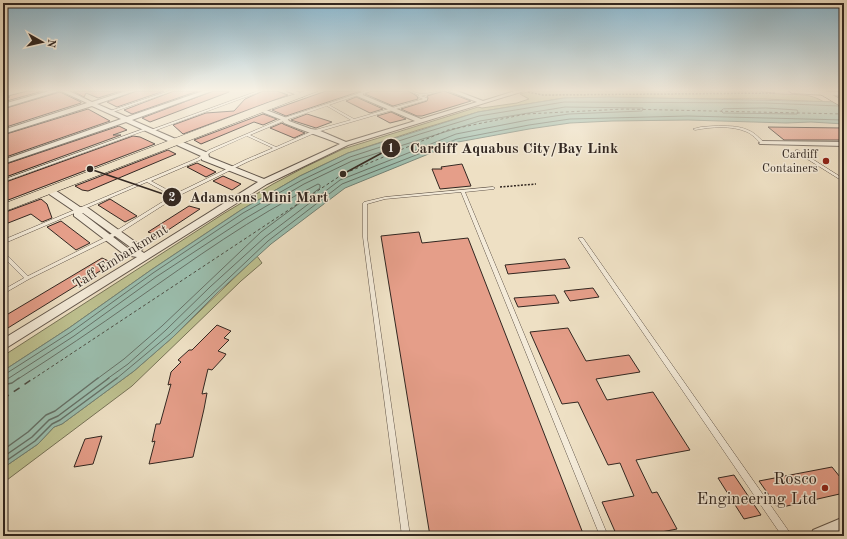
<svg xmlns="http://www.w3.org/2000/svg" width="847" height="539" font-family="'Old Standard TT',serif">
<rect width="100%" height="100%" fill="#eee0c4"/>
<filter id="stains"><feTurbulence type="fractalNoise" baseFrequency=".005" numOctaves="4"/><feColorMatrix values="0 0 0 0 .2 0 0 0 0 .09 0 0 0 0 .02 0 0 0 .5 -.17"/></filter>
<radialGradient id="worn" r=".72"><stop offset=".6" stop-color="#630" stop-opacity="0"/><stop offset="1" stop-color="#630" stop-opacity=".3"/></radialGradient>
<path fill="#bec190" stroke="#787458" d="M 531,91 L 760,91 C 767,92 774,94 782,94 C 798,95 810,93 824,102 L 766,99 L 564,98 L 478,112 L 418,130 L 348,153 L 300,176 L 241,210 L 151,270 L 69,328 L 3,371 L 3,356 L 223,214 L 273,184 L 305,167 L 343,149 L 478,107 L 482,108 L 517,103 L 529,99 L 520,94 Z
M 257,256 L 262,263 L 241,281 L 132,386 L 3,483 L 3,468 L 38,444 L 54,427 L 62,424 L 134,371 L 173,337 Z"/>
<path fill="#9bbeae" stroke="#718276" d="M 610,97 L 844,102 L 844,124 L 811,122 L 786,123 L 688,120 L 612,121 L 570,123 L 529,129 L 458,142 L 345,188 L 271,244 L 217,293 L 173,337 L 134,371 L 62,424 L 54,427 L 38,444 L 3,468 L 3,371 L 69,328 L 151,270 L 241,210 L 300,176 L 348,153 L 478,112 L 564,98 Z"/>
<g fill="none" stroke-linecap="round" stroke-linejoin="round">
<path stroke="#667268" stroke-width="1" d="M 766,108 L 797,110 L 798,112 L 797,114 L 723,113 L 721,111 L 723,109 Z
M 3,374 L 7,373 L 71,332 L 153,273 L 243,213 L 302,180 L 350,157 L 420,134 L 479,116 L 564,102 L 766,103 L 839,106
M 3,379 L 9,378 L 74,336 L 156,277 L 246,218 L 304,184 L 352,161 L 480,121 L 565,107 L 643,108 L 642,111 L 569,114 L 528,120 L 456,134 L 340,180 L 265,237 L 210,287 L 166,330 L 128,364 L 107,379
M 18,379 C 57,354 96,328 134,301 C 194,259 252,217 318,184 L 320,185 L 320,188 L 261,232 L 162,326 L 124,359 L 97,379
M 116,379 L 170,334 L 268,241 L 342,184 L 457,139 L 529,125 L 570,119 L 688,116 L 844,120"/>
<path stroke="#667268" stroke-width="1.5" d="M 3,379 L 7,378
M 3,385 L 12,383 L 19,378
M 3,450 L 28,432 L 46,415 L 55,411 L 98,378
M 3,457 L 32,437 L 49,420 L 58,416 L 109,378
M 3,463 L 35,441 L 52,424 L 60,420 L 117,378"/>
<path stroke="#4c4d44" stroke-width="1" stroke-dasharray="3 2.5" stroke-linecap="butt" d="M 33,379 L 343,174 L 448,130 L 526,114 L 624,109 L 844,114"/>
<path stroke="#4c4d44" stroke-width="1.5" stroke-dasharray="7 6" stroke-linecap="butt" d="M 3,399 L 34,378"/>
</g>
<path fill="#e59e89" stroke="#322721" d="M 27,91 L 43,91 L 3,102 L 3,99 L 10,97 L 8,96 Z
M 73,91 L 121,91 L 98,98 L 86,93 L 84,97 Z
M 136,91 L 164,91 L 117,107 L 107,102 Z
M 174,91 L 198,91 L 132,114 L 124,110 Z
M 213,91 L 229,91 L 229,92 L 150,122 L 142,118 Z
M 263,91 L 277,91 L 288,95 L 183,134 L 173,125 L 206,113 L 234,111 L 245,99 Z
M 326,91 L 361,91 L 286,116 L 272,110 Z
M 371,91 L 408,91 L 417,96 L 418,99 L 393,106 L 365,94 Z
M 444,91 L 471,101 L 422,116 L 417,116 L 401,109 L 427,101 L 428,98 L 427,96 Z
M 60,92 L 81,102 L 81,103 L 3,128 L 3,109 Z
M 356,97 L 383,109 L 370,113 L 346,101 Z
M 88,109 L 110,121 L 3,158 L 3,135 Z
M 391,112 L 406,119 L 390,123 L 377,116 Z
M 263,114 L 277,119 L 263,125 L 254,122 L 201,144 L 194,140 Z
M 307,114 L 332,122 L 316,128 L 291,120 Z
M 282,123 L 283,124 L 305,133 L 294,138 L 270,128 Z
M 119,126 L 127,130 L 113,135 L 121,135 L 3,178 L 3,165 Z
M 768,127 L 844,128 L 844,140 L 784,140 Z
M 133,136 L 140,137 L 155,144 L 3,202 L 3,183 Z
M 168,150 L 176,154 L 88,191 L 82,190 L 75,186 Z
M 197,163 L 216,172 L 206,177 L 187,167 Z
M 462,164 L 471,186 L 440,189 L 432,169 L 442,169 L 441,167 Z
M 223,176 L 241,184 L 232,190 L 213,181 Z
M 41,199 L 47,204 L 52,218 L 42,222 L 31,214 L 3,225 L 3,213 Z
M 110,199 L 137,216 L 125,222 L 98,205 Z
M 189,206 L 200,209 L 159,236 L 148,232 Z
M 61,221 L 90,243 L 76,250 L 47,227 Z
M 419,232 L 422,243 L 468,238 L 584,536 L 430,536 L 381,236 Z
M 102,258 L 113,263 L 3,331 L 3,317 Z
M 565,259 L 570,268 L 508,274 L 505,265 Z
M 593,288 L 599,297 L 570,301 L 564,291 Z
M 555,295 L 559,303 L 518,307 L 514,298 Z
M 217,325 L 231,331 L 224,338 L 229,340 L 218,351 L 226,354 L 224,357 L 212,370 L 208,369 L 202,394 L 207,393 L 204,409 L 193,457 L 149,464 L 155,441 L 152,442 L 156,424 L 160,424 L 171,384 L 168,385 L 171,372 L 181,362 L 178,360 L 189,350 L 192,350 Z
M 568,328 L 586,361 L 629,355 L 640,372 L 596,379 L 607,400 L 653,392 L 690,450 L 636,460 L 652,493 L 657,492 L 677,529 L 640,536 L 617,536 L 602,502 L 634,496 L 620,463 L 608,465 L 578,402 L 562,404 L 530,332 Z
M 102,436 L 93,464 L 74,467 L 85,439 Z
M 832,467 L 844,482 L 844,493 L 778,508 L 759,481 Z
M 734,475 L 761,515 L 744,519 L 718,478 Z"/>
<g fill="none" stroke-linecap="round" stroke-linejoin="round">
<defs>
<path id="lane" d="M 169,91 L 173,91 L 110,113 L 107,112 Z
M 258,91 L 262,91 L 151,132 L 148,131 Z
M 366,91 L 370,91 L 329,105 L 354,119 L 423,99 L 418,97 L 419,95 L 409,91 C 414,91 418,94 422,94 C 429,94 436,91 443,91 L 421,96 L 427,98 L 427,100 L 317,132 L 247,162 L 176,197 L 110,239 L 29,279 L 3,294 L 3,290 L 24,278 L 3,257 L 3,252 L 5,253 L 28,276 L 106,237 L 172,196 L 147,182 L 5,243 L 3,243 L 3,240 L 198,158 L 209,150 L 284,118 ZM 327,106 L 351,120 L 315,130 L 276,147 L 250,135 L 286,120 ZM 247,136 L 273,148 L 245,160 L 175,194 L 151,181 L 200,160 L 211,152 Z
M 714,126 C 726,126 739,125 750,131 C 755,133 760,139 765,143 L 762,144 C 757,140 752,134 747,132 C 731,125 711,127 695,130 L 693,129 L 701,127 Z
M 146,128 L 149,129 L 3,182 L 3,180 Z
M 796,150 L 798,150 L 844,179 L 844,182 L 796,152 Z
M 493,187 L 495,188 L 494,189 L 465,192 L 608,536 L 600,536 L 461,192 L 385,199 L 367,204 L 367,237 L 410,536 L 402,536 L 363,237 L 363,203 L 364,202 L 385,197 Z
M 579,238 L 583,238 L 790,533 L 791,536 L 782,536 L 579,239 Z"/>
<path id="street" d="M 49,91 L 59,91 L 3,108 L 3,104 Z
M 61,91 L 69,91 L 92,102 L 126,91 L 135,91 L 97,104 L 127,117 L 203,91 L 212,91 L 132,120 L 208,153 L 209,157 L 264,179 L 340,144 C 321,136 303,131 284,123 L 282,120 L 257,110 L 257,108 L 261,108 L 287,118 L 289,121 L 311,129 L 318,130 L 346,142 L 415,121 L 357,96 L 356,95 L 359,93 L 363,93 L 363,95 L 421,119 L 477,102 L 449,91 L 457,91 L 483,101 L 515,91 L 524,91 L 348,145 L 267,184 L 3,350 L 3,339 L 137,257 L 125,255 L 74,216 L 74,211 L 46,192 L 46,188 L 52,188 L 80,207 L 88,208 L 141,246 L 143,248 L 141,251 L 144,253 L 258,182 L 202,160 L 201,156 L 126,122 L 3,164 L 3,160 L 121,119 L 92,106 L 3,134 L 3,130 L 87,103 ZM 82,213 L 83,213 L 133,249 L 130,250 Z
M 287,91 L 296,91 L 305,95 L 302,97 Z
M 789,91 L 844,92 L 844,96 L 792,93 Z
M 762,141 L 844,142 L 844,146 L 760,144 L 759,143 Z
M 844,517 L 844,533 L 838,536 L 811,536 L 813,530 Z"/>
<path id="primary" d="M 305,91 L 318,91 L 3,212 L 3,204 L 270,102 Z
M 815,91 L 825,91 L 844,101 L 844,108 Z"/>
</defs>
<use href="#lane" stroke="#61554a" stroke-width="1"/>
<use href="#street" stroke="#61554a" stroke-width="2"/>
<use href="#primary" stroke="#322721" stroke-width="1"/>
<path stroke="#322721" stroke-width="1.5" stroke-dasharray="2 1.5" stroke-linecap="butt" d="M 528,92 L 543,95 L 776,93
M 500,187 L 536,184"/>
<use href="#lane" fill="#f4ebd9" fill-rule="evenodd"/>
<use href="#street" fill="#f4ebd9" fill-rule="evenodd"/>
<use href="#primary" fill="#eee0c4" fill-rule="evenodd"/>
</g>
<linearGradient id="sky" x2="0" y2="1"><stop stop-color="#89b8d1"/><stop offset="0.54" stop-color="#f7f1e4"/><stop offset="1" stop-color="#f7f1e4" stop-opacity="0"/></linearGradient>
<rect width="847" height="167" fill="url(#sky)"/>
<g fill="#8f2418" stroke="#f4ebd9" stroke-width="1.5">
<circle cx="826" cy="161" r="4"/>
<circle cx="825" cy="488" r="4"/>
</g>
<g text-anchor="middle" stroke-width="3" stroke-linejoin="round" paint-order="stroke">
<g font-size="12" fill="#322721" stroke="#f4ebd9" text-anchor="end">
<text x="818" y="158">Cardiff<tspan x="818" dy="14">Containers</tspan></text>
</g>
<g font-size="14" fill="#322721" stroke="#f4ebd9">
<text transform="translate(120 256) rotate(-32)" y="5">Taff Embankment</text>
</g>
<g font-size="17" fill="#322721" stroke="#f4ebd9" text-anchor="end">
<text x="817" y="484">Rosco<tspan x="817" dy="20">Engineering Ltd</tspan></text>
</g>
</g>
<path fill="none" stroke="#322721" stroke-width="1.5" d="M343 174L391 148M90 169L172 197"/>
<g fill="#322721" stroke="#f4ebd9" stroke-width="1.5">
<circle cx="343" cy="174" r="4"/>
<circle cx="90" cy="169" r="4"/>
<circle cx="391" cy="148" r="10"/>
<circle cx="172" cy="197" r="10"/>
</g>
<g font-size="12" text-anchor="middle" font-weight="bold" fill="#fff">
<text x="391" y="152">1</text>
<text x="172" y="201">2</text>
</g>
<g font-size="15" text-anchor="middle" font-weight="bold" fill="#322721" stroke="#f4ebd9" stroke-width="3" stroke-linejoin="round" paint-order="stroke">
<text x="514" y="153">Cardiff Aquabus City/Bay Link</text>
<text x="259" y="202">Adamsons Mini Mart</text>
</g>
<rect width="847" height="539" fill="none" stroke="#eee0c4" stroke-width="16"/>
<rect x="4" y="4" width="839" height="531" fill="none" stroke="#322721" stroke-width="2"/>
<rect x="8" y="8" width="831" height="523" fill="none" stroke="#322721"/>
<g transform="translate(42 42) rotate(98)" stroke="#f4ebd9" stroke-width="3" paint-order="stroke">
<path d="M0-3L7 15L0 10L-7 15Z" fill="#322721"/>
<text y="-6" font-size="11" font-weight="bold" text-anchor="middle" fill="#322721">N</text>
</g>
<rect width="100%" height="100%" filter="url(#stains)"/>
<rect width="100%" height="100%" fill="url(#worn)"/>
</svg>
